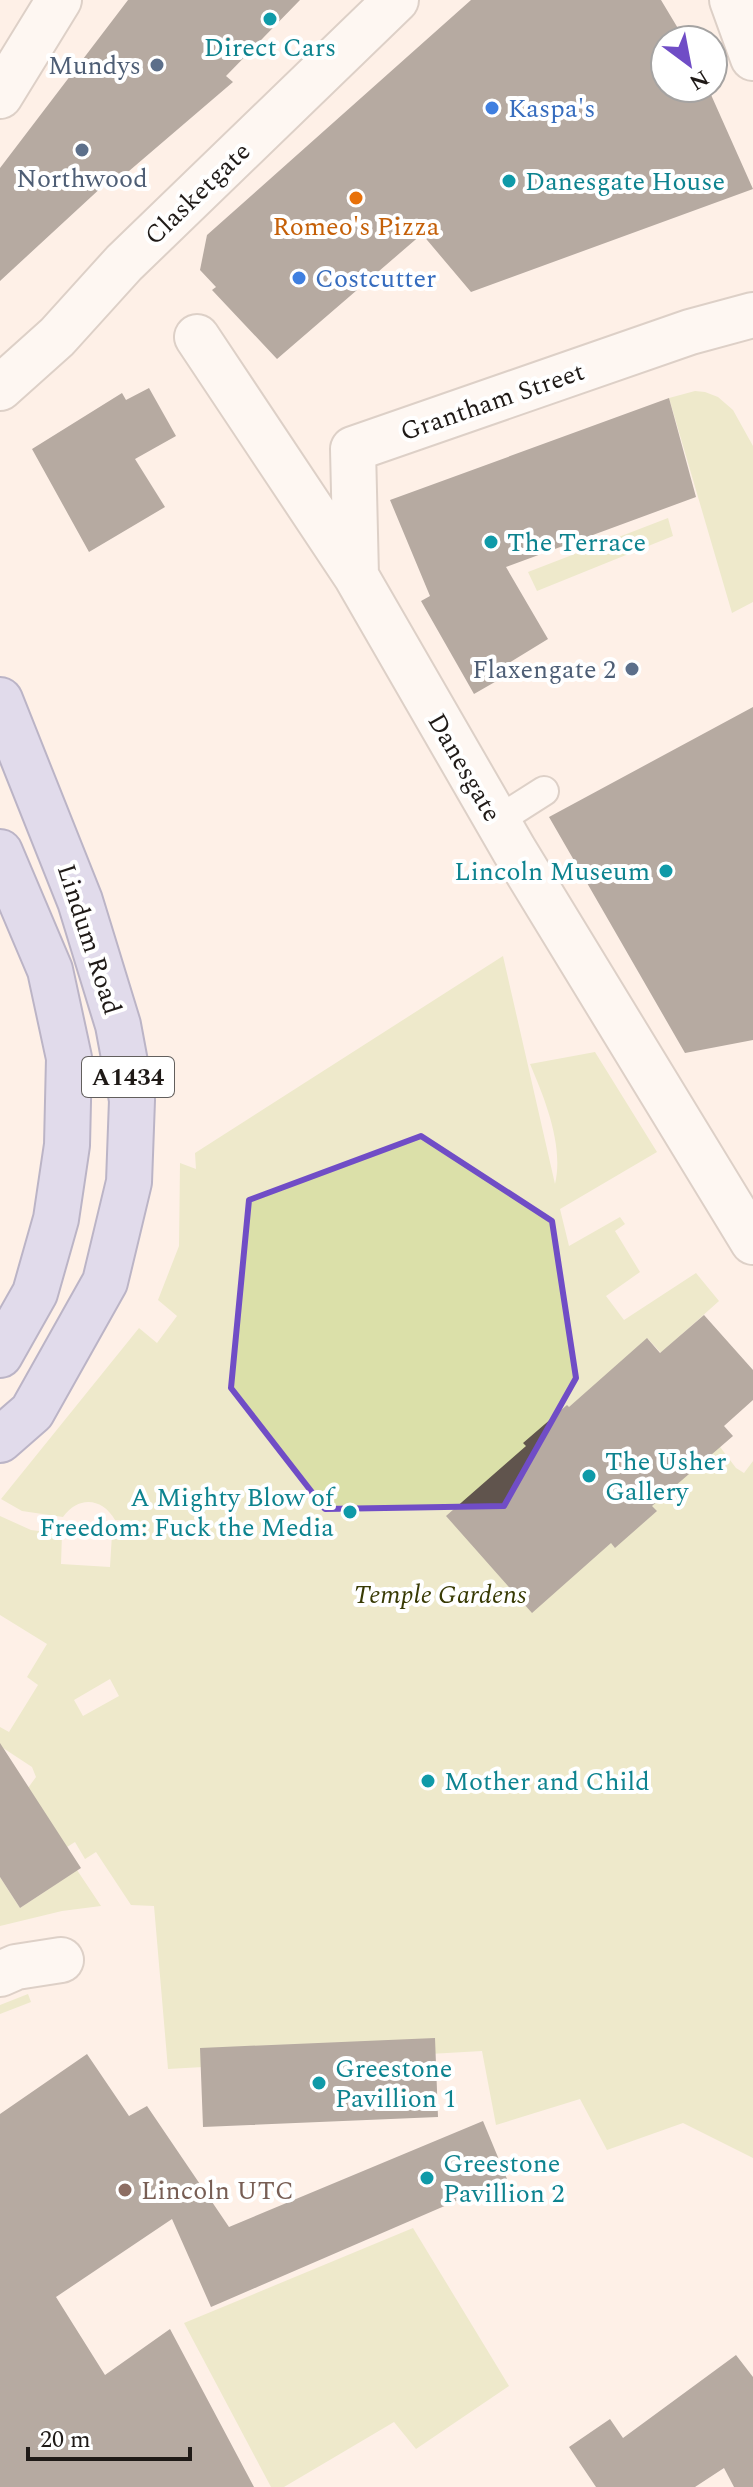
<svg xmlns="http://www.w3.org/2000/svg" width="753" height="2487" font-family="Spectral,serif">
<rect width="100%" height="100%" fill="#fef0e7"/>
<path fill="#dbe0a9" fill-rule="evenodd" d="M 695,391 L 705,392 L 718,397 L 733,410 L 753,446 L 753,602 L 732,613 L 669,398 Z
M 668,518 L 673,536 L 537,591 L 528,572 Z
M 503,956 L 555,1184 C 564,1146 545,1099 530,1064 L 595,1052 L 657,1152 L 560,1209 L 569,1246 L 620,1217 L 625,1224 L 615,1231 L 640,1272 L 606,1296 L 624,1320 L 696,1273 L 719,1301 L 661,1353 L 648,1339 L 642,1344 L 736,1468 L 744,1473 L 753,1461 L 753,2158 L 683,2123 L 607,2150 L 580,2099 L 496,2125 L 482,2051 L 168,2069 L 154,1906 L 131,1905 L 96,1852 L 85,1859 L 75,1842 L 67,1847 L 28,1788 L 36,1777 L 32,1767 L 0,1746 L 0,1727 L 9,1732 L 38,1685 L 27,1677 L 47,1644 L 0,1615 L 0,1516 L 31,1530 L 62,1534 L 61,1564 L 110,1567 L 112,1534 L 122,1534 L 120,1520 L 115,1520 C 102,1497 78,1496 63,1517 L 22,1511 L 1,1499 L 139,1328 L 157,1343 L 177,1316 L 158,1300 L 179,1246 L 180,1163 L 196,1169 L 195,1153 ZM 110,1679 L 119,1696 L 83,1716 L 74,1700 Z
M 77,1870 L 101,1906 L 62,1911 L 0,1926 L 0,1877 L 20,1908 Z
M 28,1994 L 31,2002 L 0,2014 L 0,2005 Z
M 413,2228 L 509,2386 L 416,2449 L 394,2422 L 284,2487 L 271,2487 L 184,2323 Z"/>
<path fill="#60544d" d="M 128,0 L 300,0 L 226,76 L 233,82 L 108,189 L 104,185 L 0,281 L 0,168 Z
M 471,0 L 661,0 L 685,40 L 665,40 L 665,88 L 708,88 L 753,189 L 471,292 L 422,234 L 277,359 L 212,290 L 216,287 L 200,270 L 207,235 Z
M 149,388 L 176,436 L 135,459 L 165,507 L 89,552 L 32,449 L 122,393 L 126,400 Z
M 669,398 L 696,497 L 506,567 L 548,639 L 507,664 L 512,672 L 474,694 L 421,601 L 430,596 L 390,500 Z
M 753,707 L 753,1040 L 685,1053 L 549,817 Z
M 704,1315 L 753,1370 L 753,1400 L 724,1426 L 733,1436 L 652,1506 L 657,1511 L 615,1548 L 611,1543 L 532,1613 L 446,1516 L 526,1446 L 523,1443 L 567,1405 L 569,1407 L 647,1338 L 660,1353 Z
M 0,1743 L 81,1868 L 20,1908 L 0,1877 Z
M 435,2038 L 438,2117 L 203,2127 L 200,2048 Z
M 87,2054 L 129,2116 L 147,2106 L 229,2227 L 483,2121 L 507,2179 L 211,2307 L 172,2219 L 56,2297 L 105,2375 L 170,2329 L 254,2487 L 0,2487 L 0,2114 Z
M 736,2355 L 753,2377 L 753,2487 L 734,2487 L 724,2468 L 695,2487 L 596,2487 L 569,2447 L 610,2419 L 623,2438 Z"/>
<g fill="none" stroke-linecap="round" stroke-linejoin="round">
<defs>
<path id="lane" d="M 497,821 L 544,791"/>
<path id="street" d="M 732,0 L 753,58
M 197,337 L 356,576 L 514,850 L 753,1242
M 356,576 L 353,449 L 690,332 L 753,315
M 0,1974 L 16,1967 L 61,1960"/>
<path id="secondary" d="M 0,96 L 59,0
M 0,388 L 57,337 L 124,263 L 396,0"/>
<path id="primary" d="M 0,700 L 80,901 L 118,1025 L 132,1100 L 129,1182 L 105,1282 L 32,1412 L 0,1440
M 0,852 L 50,970 L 69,1058 L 67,1145 L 56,1219 L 35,1293 L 0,1355"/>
</defs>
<use href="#lane" stroke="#b7a9a1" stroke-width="32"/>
<use href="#street" stroke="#b7a9a1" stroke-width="48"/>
<use href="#secondary" stroke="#b7a9a1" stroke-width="48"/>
<use href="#primary" stroke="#6c6b9e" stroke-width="48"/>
<use href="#lane" stroke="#fff" stroke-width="28"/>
<use href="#street" stroke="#fff" stroke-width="44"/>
<use href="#secondary" stroke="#fff" stroke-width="44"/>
<use href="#primary" stroke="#bfc1f0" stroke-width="44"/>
</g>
<path d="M0 0H753V2487H0ZM 421,1136 L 552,1221 L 576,1378 L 504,1506 L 325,1509 L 231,1388 L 249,1200 Z" fill="#fef0e7" fill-opacity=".55" fill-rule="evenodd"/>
<path fill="none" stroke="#704dc6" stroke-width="6" stroke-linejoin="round" d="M 421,1136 L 552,1221 L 576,1378 L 504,1506 L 325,1509 L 231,1388 L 249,1200 Z"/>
<g fill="#0f9aa8" stroke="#fff" stroke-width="3">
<circle cx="270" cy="19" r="8"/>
<circle cx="509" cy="181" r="8"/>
<circle cx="491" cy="542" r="8"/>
<circle cx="666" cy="871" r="8"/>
<circle cx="589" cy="1476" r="8"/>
<circle cx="350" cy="1512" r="8"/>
<circle cx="428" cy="1781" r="8"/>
<circle cx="319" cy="2083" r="8"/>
<circle cx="427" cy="2178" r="8"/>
</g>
<g fill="#5c6f8a" stroke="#fff" stroke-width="3">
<circle cx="157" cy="65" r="8"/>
<circle cx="82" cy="150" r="8"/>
<circle cx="632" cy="669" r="8"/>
</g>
<g fill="#3f7fe0" stroke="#fff" stroke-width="3">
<circle cx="492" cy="108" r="8"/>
<circle cx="299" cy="278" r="8"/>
</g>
<circle fill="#e8710a" stroke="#fff" stroke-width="3" cx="356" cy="198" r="8"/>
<circle fill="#8d6e63" stroke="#fff" stroke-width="3" cx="125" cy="2190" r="8"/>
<g text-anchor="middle" stroke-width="8" stroke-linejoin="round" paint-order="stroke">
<rect fill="#fff" stroke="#625f5d" stroke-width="2" x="82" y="1057" width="92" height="40" rx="6"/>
<g font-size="24" font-weight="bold" fill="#1f1a17">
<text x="128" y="1085">A1434</text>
</g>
<g font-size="26" fill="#0d838f" stroke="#fff" text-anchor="start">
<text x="270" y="56" text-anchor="middle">Direct Cars</text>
<text x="525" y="190">Danesgate House</text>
<text x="507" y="551">The Terrace</text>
<text x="650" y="880" text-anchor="end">Lincoln Museum</text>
<text x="605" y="1470">The Usher<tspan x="605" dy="30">Gallery</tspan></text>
<text x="334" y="1506" text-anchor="end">A Mighty Blow of<tspan x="334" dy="30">Freedom: Fuck the Media</tspan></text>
<text x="444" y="1790">Mother and Child</text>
<text x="335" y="2077">Greestone<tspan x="335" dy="30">Pavillion 1</tspan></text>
<text x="443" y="2172">Greestone<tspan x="443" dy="30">Pavillion 2</tspan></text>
</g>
<g font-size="26" fill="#4e5e75" stroke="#fff" text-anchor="end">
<text x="141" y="74">Mundys</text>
<text x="82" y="187" text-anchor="middle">Northwood</text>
<text x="616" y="678">Flaxengate 2</text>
</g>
<g font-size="26" fill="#366cbe" stroke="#fff" text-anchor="start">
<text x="508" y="117">Kaspa's</text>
<text x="315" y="287">Costcutter</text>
</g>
<g font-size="26" fill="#1f1a17" stroke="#fff">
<text transform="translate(197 193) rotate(-44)" y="9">Clasketgate</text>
<text transform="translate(492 401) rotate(-19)" y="9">Grantham Street</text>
<text transform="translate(465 767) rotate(60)" y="9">Danesgate</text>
<text transform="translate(90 939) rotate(72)" y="9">Lindum Road</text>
</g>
<g font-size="26" fill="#c56008" stroke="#fff">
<text x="356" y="235">Romeo's Pizza</text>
</g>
<g font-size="26" font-style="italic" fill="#383a04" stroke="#fff">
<text x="440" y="1603">Temple Gardens</text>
</g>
<g font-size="26" fill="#785e54" stroke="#fff" text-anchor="start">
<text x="141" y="2199">Lincoln UTC</text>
</g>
</g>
<g transform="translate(689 64) rotate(148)"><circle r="38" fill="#ffffff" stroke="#a5a3a2" stroke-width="2"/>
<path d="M0-6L14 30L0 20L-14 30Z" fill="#704dc6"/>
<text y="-12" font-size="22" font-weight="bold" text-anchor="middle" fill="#1f1a17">N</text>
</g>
<path d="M28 2447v12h162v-12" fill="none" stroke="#1f1a17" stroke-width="4"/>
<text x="40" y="2447" font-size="24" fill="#1f1a17" stroke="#ffffff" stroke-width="6" paint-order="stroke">20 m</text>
</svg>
